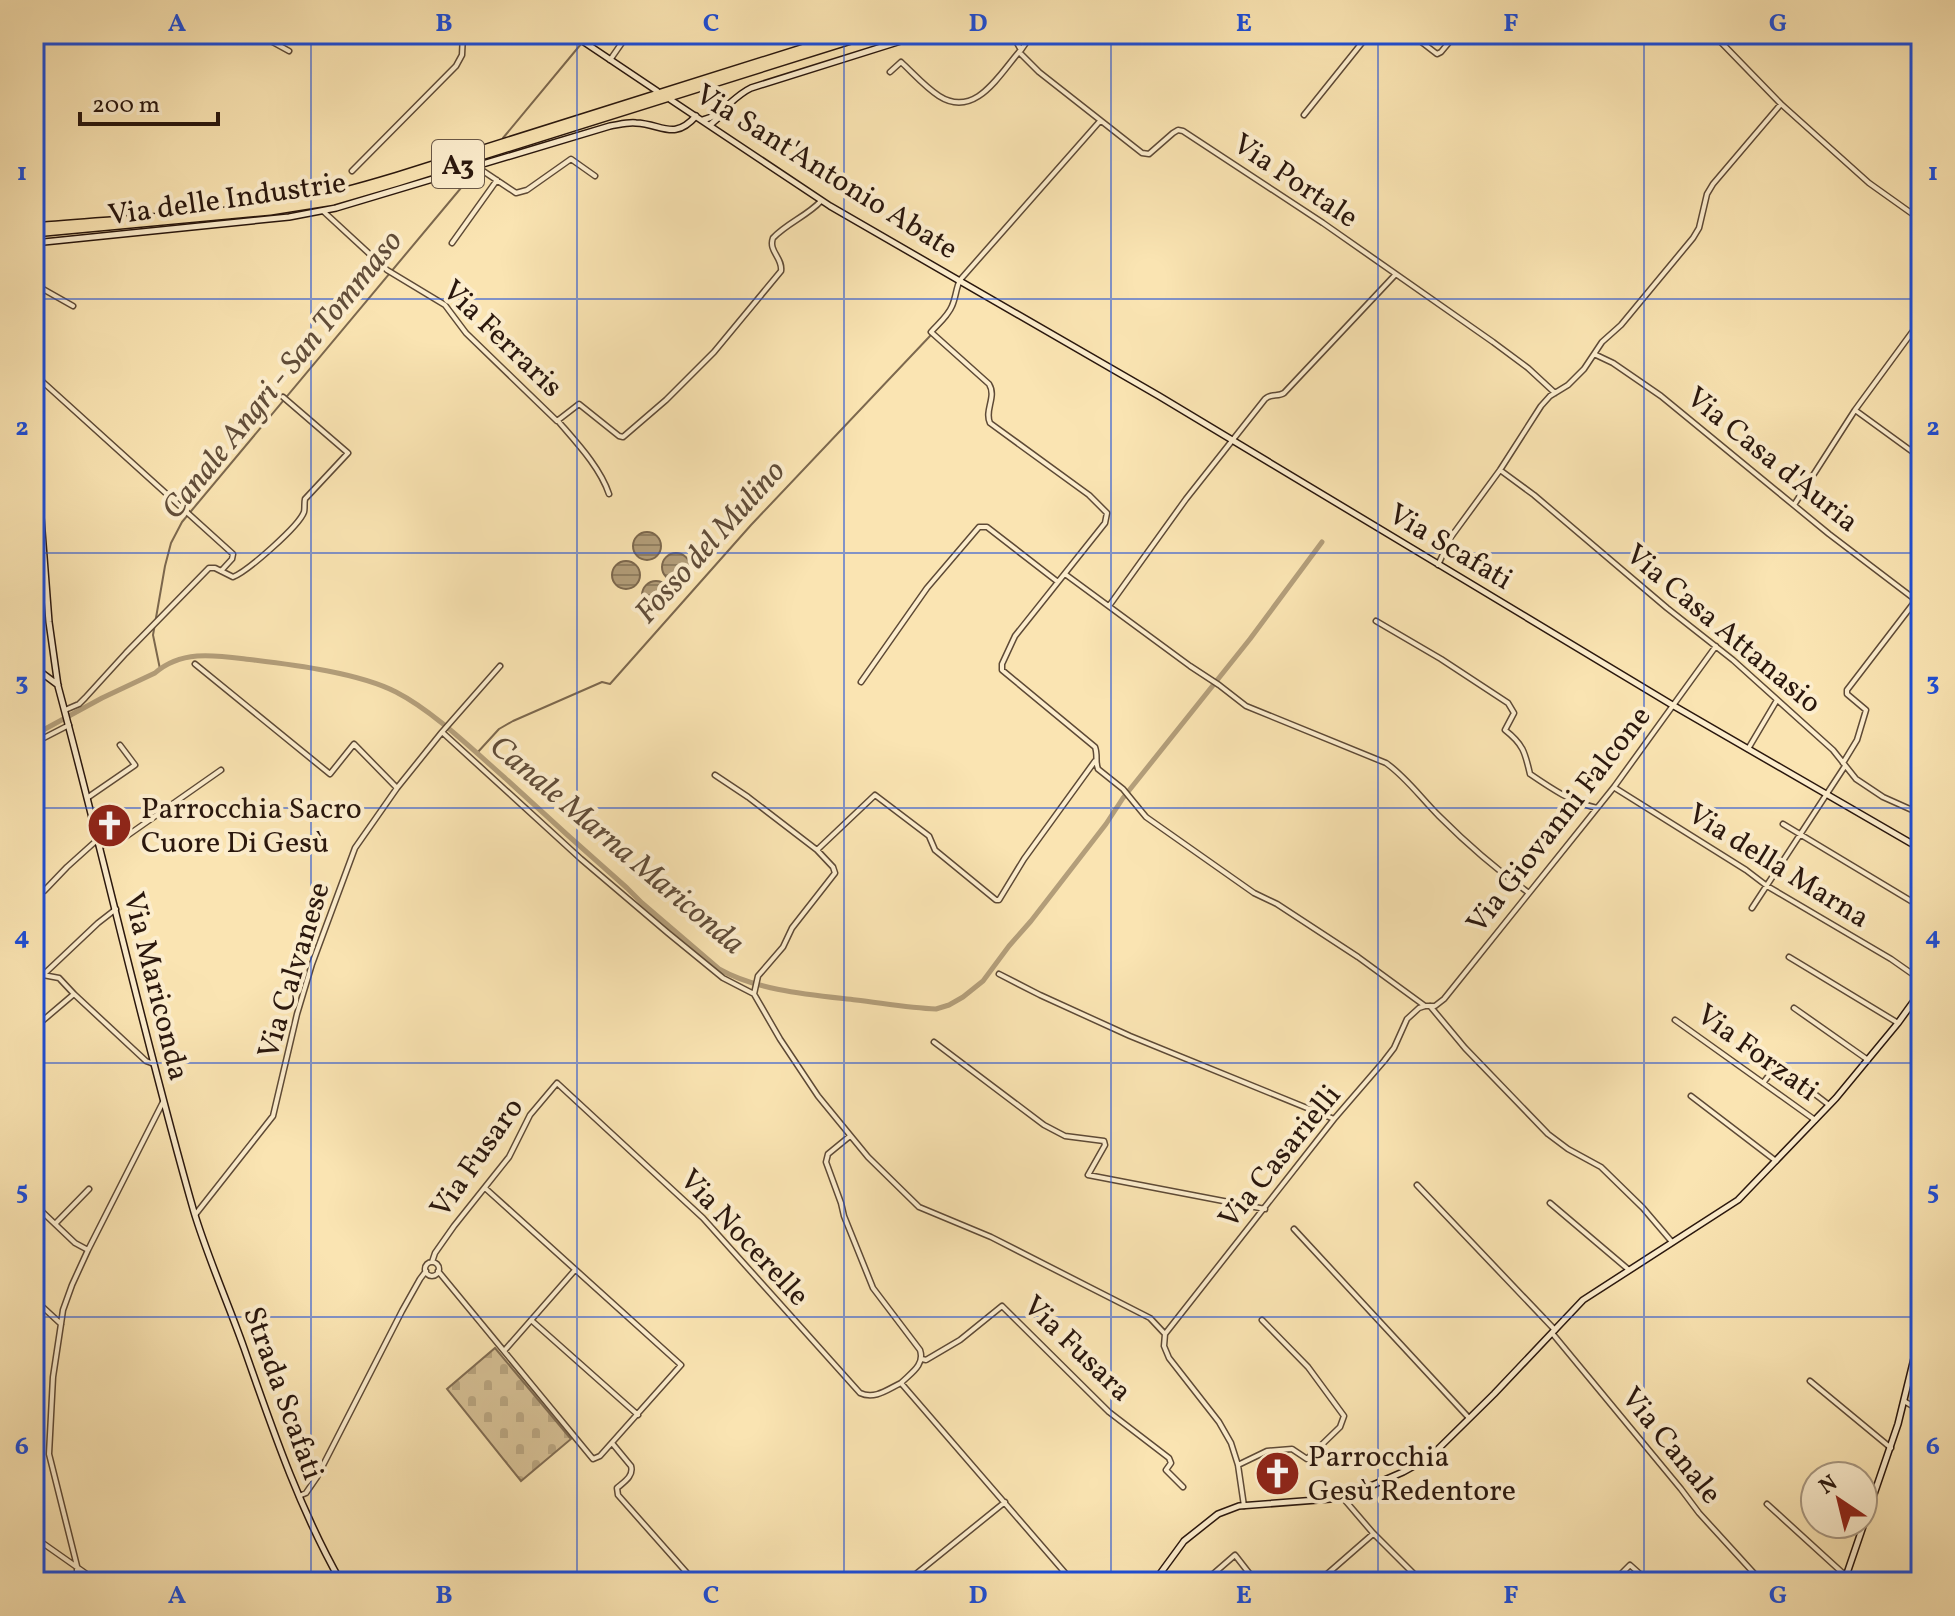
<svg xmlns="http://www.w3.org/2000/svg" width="1955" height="1616" font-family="Vollkorn,serif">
<defs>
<pattern id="cemetery-stones" width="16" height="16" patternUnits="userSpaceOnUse" patternTransform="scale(2)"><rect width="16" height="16" fill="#d7c196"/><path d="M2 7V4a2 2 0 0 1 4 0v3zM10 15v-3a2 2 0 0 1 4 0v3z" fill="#b9a580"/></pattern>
<pattern id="water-rules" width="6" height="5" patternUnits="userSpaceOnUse" patternTransform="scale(2)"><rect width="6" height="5" fill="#b39e7a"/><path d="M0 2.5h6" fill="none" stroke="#928062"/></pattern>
</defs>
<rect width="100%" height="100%" fill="#fae4b2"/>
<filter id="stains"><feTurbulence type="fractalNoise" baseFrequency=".0025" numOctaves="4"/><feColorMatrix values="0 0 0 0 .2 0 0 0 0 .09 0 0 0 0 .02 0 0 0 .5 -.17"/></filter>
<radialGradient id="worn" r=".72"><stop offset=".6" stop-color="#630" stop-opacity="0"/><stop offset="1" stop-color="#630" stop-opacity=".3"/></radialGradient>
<path fill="url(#cemetery-stones)" stroke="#806c52" stroke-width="2" d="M 495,1348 L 571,1439 L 521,1481 L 447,1389 Z"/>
<path fill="url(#water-rules)" stroke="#7c684e" stroke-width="2" d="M633 546a14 14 0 1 1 28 0a14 14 0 1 1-28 0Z
M662 567a14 14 0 1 1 28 0a14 14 0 1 1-28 0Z
M612 575a14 14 0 1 1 28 0a14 14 0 1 1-28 0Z
M642 595a14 14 0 1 1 28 0a14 14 0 1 1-28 0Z"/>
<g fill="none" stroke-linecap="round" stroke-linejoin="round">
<path stroke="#7c684e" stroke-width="2" d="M 503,138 L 581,44
M 160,669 L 153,635 L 165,566 L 171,543 L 182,522 L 476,170
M 477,753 L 499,729 L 513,721 L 602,682 L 610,684 L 751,525 L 948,317"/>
<path stroke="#b39e7a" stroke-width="5" d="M 34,735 L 102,698 L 155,673 C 183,648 220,656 254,660 C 295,665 359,673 396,692 C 433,711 473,750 505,778 C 545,815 586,852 627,888 L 642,903 L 719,969 C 758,991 812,995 856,1000 C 882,1003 909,1008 936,1009 L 949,1005 L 963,997 L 983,981 L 1009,946 L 1031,921 L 1106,824 L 1123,798 L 1250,639 L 1322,542"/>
<defs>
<path id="street" d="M 258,34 L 289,51
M 1012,34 L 1021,50 L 1019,52 L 1039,72 L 1142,153 L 1149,154 L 1173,133 L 1178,130 L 1183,131 L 1323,223 L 1493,342 L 1528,368 L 1555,393
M 1411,34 L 1437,54 L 1441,52 L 1456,34
M 1713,34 L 1781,104 L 1869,183 L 1921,220
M 1021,50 L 1032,34
M 34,51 L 39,34
M 610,60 L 628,34
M 890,72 L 901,62 C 913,73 925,87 939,96 C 975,119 999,75 1019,52
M 1304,115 L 1369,34
M 1100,121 L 960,280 C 956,288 956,297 952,306 C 948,316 938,324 931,332 L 989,384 C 997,397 984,410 990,423 L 1089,495 L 1107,513 L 1105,523 L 1015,636 L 1002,664 L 1002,670 L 1095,747 C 1098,755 1095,762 1098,769 L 1123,789 L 1146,817 L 1254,893 L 1277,904 L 1358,957 L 1425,1006
M 477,167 L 516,193 L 527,190 L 571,159 L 595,176
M 352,171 L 456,66 L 462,55 L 463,34
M 323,211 L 387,270 L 445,305 L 466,333 L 557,421 L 579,404 L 619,436 L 623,437 L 666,400 L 714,352 L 781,271 C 783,258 768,251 773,238 C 787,223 807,216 821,201
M 452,243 L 497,180
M 34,284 L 73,306
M 1594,354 L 1613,363 L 1661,396 L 1829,534 L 1921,604
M 34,374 L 233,554 L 232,559 L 221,571
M 1855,410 L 1921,458
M 558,421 C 576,442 600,467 609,494
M 1500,470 L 1534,495 L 1667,608 L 1733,660 L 1833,750 L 1856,779 L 1883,797 L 1921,814
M 1794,505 L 1855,410 L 1921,320
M 1438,565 L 1451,537 L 1500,470 L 1541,406 L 1550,396 L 1568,385 L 1584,369 L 1602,342 L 1621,325 L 1693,238 L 1699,228 L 1707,194 L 1713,184 L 1781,104
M 1065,574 L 1190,666 L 1219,685 L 1246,706 L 1386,763 C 1406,777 1421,798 1439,816 C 1467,844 1497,870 1529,893
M 1109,606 L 1186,499 L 1265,399 C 1271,393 1278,397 1284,393 L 1395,275
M 1376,621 L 1441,659 L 1508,703 L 1514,713 L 1505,730 C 1523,744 1525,752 1530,774 C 1552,789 1571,802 1597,808
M 195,664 L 330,774 L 354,744 L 397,788
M 861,682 L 927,588 L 979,527 L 987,527 L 1058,582
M 1916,692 L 1921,695
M 65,710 L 79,704 L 85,698 L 126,653 L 209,568 L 215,568 L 233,577 C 248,571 299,526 304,512 C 305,508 304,503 305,499 L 348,453 L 283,397
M 442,732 L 581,859 L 668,933 L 723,978 L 754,994 L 780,1039 L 818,1096 L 868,1157 L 919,1207 L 991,1237 L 1150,1318 L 1165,1334
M 34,743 L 69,725
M 1748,749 L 1777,700
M 1843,763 L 1857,740 L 1866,710 L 1847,694 L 1847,690 L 1916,600
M 715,775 L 748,797 L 817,850 L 875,795 L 929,836 L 935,850 L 996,900 L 999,900 L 1024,859 L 1095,761
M 1615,788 L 1746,870 L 1767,886 L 1891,959 L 1921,980
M 87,798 L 135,765 L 120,745
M 1783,824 L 1921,907
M 99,846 L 121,840 L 221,770
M 34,886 L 39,891 L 44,891 L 67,867 L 97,840
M 1752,908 L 1845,766
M 1789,957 L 1898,1023
M 999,974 L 1040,995 L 1130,1036 L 1334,1119
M 34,975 L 43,975 L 98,923 L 116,909
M 43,975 L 59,978 L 74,994
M 754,994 L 758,976 L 783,947 L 792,928 L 835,873 L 833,867 L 817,850
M 1430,1006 L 1465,1048 L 1548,1134 L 1568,1149 L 1601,1167 L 1643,1208 L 1672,1242
M 1794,1008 L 1868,1060
M 1675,1020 L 1815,1120
M 34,1028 L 74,994 L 146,1061 L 154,1064
M 934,1042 L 1044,1125 L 1065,1136 L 1104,1141 L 1105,1145 L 1088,1175 L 1265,1209
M 1763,1083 L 1777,1065 L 1829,1105
M 1691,1096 L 1776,1161
M 850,1136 L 828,1154 L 826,1162 L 841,1203 L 844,1216 L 873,1288 L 920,1350 C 925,1365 911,1373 901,1383
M 1417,1185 L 1555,1330
M 1550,1203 L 1629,1270
M 34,1204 L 75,1243 L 88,1250
M 195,1215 L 273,1116 L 297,1014 L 312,964 L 355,848 L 397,788 L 442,732 L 500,666
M 55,1224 L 89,1189
M 1294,1229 L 1469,1418
M 432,1262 L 435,1253 L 454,1226 L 509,1157 L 530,1115 L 557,1083 L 703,1218 L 860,1393 C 875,1400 888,1389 901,1383 L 1073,1582
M425 1269a7 7 0 1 1 14 0a7 7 0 1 1-14 0Z
M 438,1271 L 593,1459 L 600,1456 L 681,1365 L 485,1188
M 34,1299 L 61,1324
M 531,1320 L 638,1415
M 1552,1333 L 1681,1489 L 1699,1513 L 1762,1582
M 1165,1334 L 1334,1119 L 1384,1061 L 1394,1048 L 1407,1019 L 1419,1008 L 1425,1006 L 1435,1006 L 1444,999 L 1614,787 L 1716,646
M 1165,1334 L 1164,1346 L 1169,1358 L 1219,1422 L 1231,1443 L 1238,1465 L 1244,1506
M 504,1351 L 575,1270
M 922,1359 L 926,1360 L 960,1340 L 1002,1306 L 1109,1412 L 1169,1458 L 1171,1463 L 1166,1470 L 1183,1487
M 1810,1381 L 1891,1448
M 1904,1401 L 1921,1411
M 612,1443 L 631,1466 C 634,1476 624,1482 617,1488 L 618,1495 L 695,1582
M 1238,1465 L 1267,1451 L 1292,1449 L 1307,1459 L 1340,1427 L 1344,1416 L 1308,1367 L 1262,1320
M 299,1496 L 306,1493 L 317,1477 L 402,1311 L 420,1279 L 426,1271
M 1343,1498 L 1373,1533 L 1422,1582
M 1767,1504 L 1846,1576
M 34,1537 L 98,1582
M 77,1582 L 77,1566 L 49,1454 L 53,1377 L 61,1324 L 63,1310 L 72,1285 L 88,1250 L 163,1102
M 906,1582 L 1005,1502
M 1204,1582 L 1235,1555 L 1256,1582
M 1318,1582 L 1373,1534
M 1613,1582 L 1630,1565 L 1649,1582"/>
<path id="secondary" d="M 572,34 L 657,91
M 671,100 L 830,206 L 1159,396 L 1674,706 L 1921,849
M 703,120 C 723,115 732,97 751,88 L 923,34
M 710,125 L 718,118
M 34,243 L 289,217 L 336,208 L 610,126 C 618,125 627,122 636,123 C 662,124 674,141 696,116
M 34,427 L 49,622 L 58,686 C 105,861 144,1038 194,1212 C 208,1258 228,1303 244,1348 C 272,1428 299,1508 341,1582
M 34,667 L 58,685
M 1154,1582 L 1184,1541 L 1218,1514 L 1239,1506 L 1343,1498 L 1403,1472 L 1430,1457 L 1494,1394 L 1583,1300 L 1738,1200 L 1836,1098 L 1898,1023 L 1921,991
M 1844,1582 L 1898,1424 L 1921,1330"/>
<path id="highway" d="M 34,227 C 125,219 219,216 309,199 C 339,194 368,185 398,176 L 849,34
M 34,233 L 270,211 L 333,201 L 398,182 L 870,34"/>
</defs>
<use href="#street" stroke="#5e4a36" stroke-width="7"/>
<use href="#secondary" stroke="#2a170d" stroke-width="8"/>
<use href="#highway" stroke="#2a170d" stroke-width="10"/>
<use href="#street" stroke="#fcedcd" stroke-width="4"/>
<use href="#secondary" stroke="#fcedcd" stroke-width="5"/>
<use href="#highway" stroke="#fae4b2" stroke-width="7"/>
</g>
<path fill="none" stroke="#1d4ed8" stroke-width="2" stroke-opacity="0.55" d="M 311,34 L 311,1582M 577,34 L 577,1582M 844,34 L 844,1582M 1111,34 L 1111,1582M 1378,34 L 1378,1582M 1644,34 L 1644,1582M 34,299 L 1921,299M 34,553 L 1921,553M 34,808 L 1921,808M 34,1063 L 1921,1063M 34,1317 L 1921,1317"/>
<defs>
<symbol id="church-disc" viewBox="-11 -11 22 22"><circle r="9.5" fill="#8f2418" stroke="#fcedcd"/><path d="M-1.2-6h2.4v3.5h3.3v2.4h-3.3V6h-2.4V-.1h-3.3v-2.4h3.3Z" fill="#fff"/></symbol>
</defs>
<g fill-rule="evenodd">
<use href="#church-disc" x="84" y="800" width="51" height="51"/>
<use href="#church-disc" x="1252" y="1448" width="51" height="51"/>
</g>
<g text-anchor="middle" stroke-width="8" stroke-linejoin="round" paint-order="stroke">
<rect fill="#fcedcd" stroke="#695747" stroke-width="2" x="432" y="140" width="52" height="48" rx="6"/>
<g font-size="28" font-weight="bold" fill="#2a170d">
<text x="458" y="174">A3</text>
</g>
<g font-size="30" fill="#2a170d" stroke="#fcedcd">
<text transform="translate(827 171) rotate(32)" y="10">Via Sant'Antonio Abate</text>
<text transform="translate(1296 180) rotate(34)" y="10">Via Portale</text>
<text transform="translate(227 198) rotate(-8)" y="10">Via delle Industrie</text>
<text transform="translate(503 338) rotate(44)" y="10">Via Ferraris</text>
<text transform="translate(1773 459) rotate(39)" y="10">Via Casa d'Auria</text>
<text transform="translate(1451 546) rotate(31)" y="10">Via Scafati</text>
<text transform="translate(1724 628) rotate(40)" y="10">Via Casa Attanasio</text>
<text transform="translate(1558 819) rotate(-52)" y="10">Via Giovanni Falcone</text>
<text transform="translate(1779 865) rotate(32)" y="10">Via della Marna</text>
<text transform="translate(293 970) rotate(-73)" y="10">Via Calvanese</text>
<text transform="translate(157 986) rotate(76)" y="10">Via Mariconda</text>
<text transform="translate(1758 1052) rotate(36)" y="10">Via Forzati</text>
<text transform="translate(1279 1156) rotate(-51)" y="10">Via Casarielli</text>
<text transform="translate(476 1157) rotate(-55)" y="10">Via Fusaro</text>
<text transform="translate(745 1237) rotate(47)" y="10">Via Nocerelle</text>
<text transform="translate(1078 1348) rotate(44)" y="10">Via Fusara</text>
<text transform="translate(284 1393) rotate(70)" y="10">Strada Scafati</text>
<text transform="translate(1672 1445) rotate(51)" y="10">Via Canale</text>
</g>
<g font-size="30" fill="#2a170d" stroke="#fcedcd" text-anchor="start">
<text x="141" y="818">Parrocchia Sacro<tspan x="141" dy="34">Cuore Di Gesù</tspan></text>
<text x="1308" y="1466">Parrocchia<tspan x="1308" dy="34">Gesù Redentore</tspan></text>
</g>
<g font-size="32" font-style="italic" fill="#614d39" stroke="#fcedcd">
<text transform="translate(281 374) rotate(-51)" y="11">Canale Angri - San Tommaso</text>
<text transform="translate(709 541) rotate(-48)" y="11">Fosso del Mulino</text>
<text transform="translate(618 844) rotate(40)" y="11">Canale Marna Mariconda</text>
</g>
</g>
<rect width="1955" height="1616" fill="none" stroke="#fae4b2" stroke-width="88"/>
<g transform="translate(1839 1500) rotate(325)"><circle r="38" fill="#fcedcd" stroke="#a89780" stroke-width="2"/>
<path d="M0-6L14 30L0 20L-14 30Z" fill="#8f2418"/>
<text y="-12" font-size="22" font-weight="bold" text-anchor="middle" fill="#2a170d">N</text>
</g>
<path d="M80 112v12h138v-12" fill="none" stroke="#2a170d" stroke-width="4"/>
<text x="92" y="112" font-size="24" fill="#2a170d" stroke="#fcedcd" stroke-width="6" paint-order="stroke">200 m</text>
<rect x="44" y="44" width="1867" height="1528" fill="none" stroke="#1d4ed8" stroke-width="3"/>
<g font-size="26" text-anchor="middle" font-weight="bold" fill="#1d4ed8">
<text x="177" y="31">A</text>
<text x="444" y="31">B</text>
<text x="711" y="31">C</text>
<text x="978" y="31">D</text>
<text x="1244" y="31">E</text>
<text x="1511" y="31">F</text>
<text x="1778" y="31">G</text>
<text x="22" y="180">1</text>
<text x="1933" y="180">1</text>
<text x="22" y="435">2</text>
<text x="1933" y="435">2</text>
<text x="22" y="690">3</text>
<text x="1933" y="690">3</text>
<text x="22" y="944">4</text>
<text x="1933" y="944">4</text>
<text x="22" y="1199">5</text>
<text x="1933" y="1199">5</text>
<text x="22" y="1454">6</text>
<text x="1933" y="1454">6</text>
<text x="177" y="1603">A</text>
<text x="444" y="1603">B</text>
<text x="711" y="1603">C</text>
<text x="978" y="1603">D</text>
<text x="1244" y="1603">E</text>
<text x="1511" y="1603">F</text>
<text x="1778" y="1603">G</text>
</g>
<rect width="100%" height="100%" filter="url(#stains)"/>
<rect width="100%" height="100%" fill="url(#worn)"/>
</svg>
